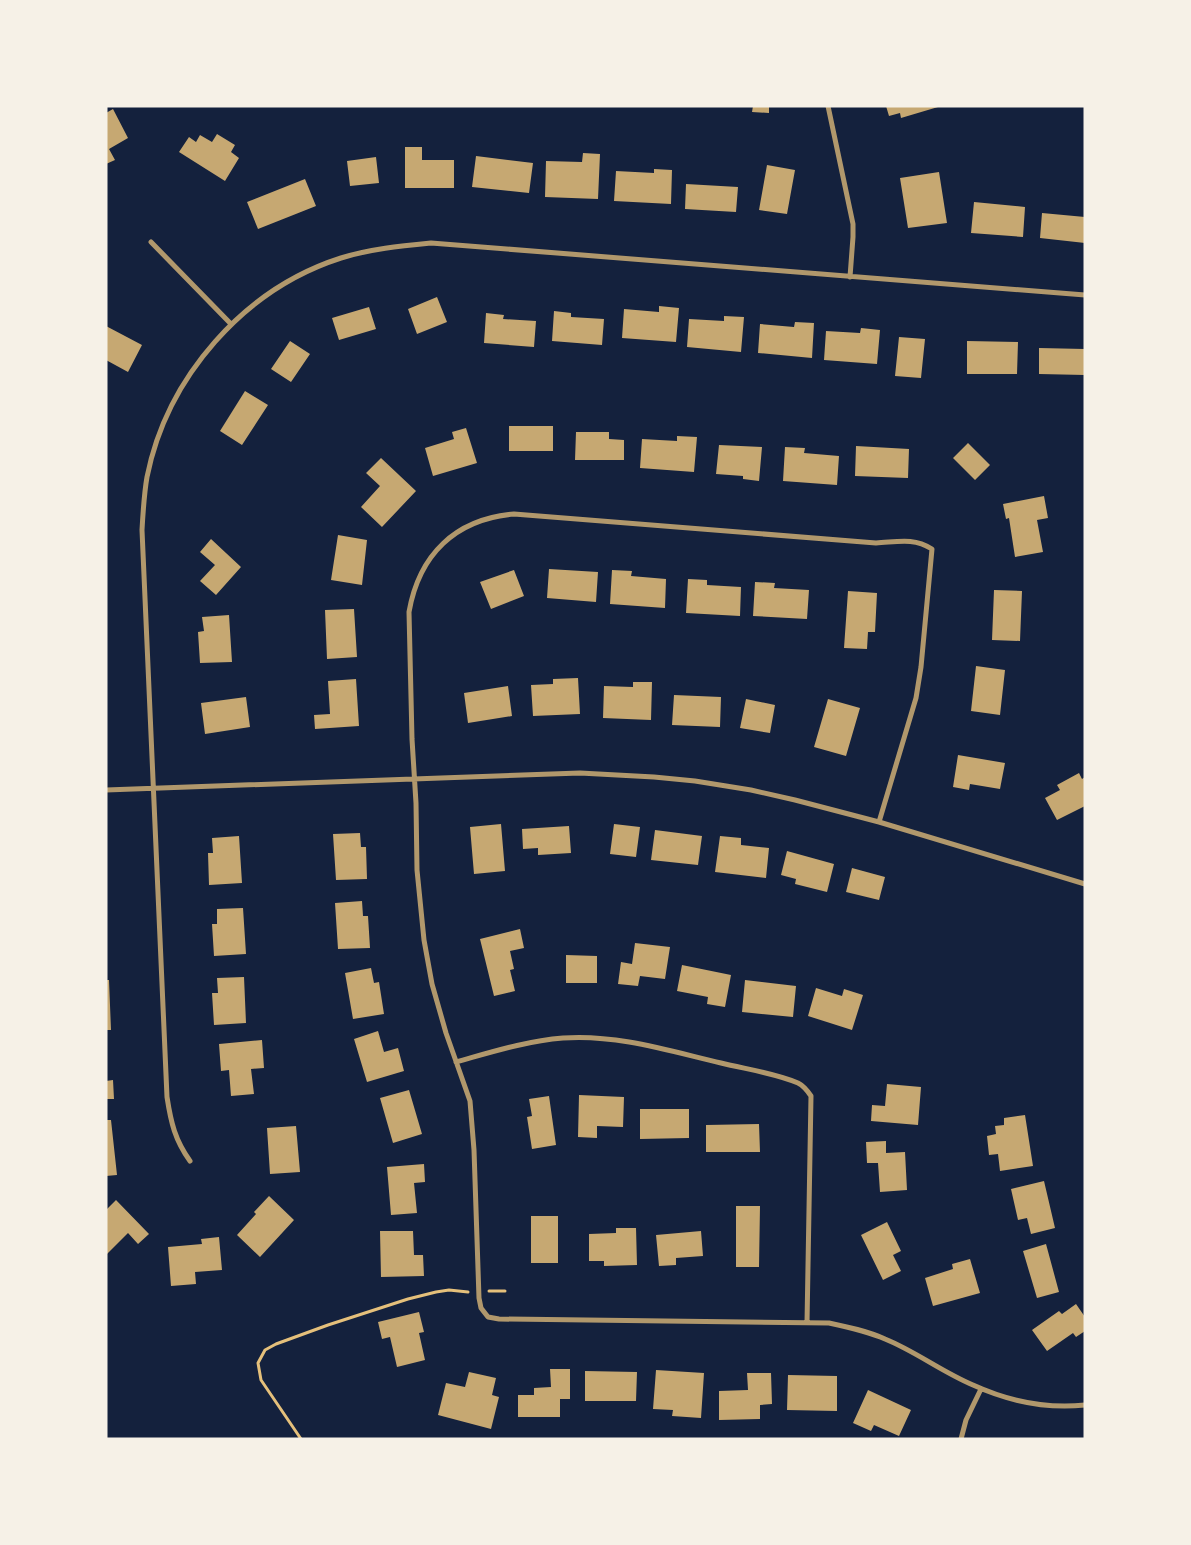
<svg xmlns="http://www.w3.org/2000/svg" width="1191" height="1545" font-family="Barlow,sans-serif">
<rect width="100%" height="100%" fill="#14213d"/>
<path fill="#c6a872" d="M 753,106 L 769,106 L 769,113 L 752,112 Z
M 886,106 L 938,106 L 938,107 L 901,118 L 900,113 L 889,116 Z
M 113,109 L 128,138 L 109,149 L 115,160 L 106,164 L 106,113 Z
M 217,134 L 235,145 L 231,152 L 239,158 L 225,181 L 179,152 L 189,137 L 196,142 L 200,135 L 212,142 Z
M 405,147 L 422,147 L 422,160 L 454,160 L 454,188 L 405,188 Z
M 583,153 L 600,154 L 598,199 L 545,197 L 546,161 L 582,162 Z
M 476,156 L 533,163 L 529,193 L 472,187 Z
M 376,157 L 379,183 L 350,186 L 347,161 Z
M 767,165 L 795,170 L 787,214 L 759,210 Z
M 654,169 L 672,170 L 671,204 L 614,201 L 616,171 L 654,173 Z
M 939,172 L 947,223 L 908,228 L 900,178 Z
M 305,179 L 316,206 L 258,229 L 247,202 Z
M 686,184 L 738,187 L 736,212 L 685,209 Z
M 974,202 L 1025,207 L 1023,237 L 971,233 Z
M 1042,213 L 1085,217 L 1085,243 L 1040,238 Z
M 437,297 L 447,322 L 417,334 L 408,309 Z
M 659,306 L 679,308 L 676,342 L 622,338 L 624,309 L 659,312 Z
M 369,307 L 376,329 L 339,340 L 332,318 Z
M 554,311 L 571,313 L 571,317 L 604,319 L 602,345 L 552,341 Z
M 486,313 L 504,315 L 503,319 L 536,321 L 534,347 L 484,343 Z
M 724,316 L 744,317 L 741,352 L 687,347 L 689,319 L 724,321 Z
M 795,322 L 814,323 L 812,358 L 758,353 L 760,324 L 794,327 Z
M 106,326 L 142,345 L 128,372 L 106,360 Z
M 861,328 L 880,330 L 877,364 L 824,360 L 826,331 L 860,333 Z
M 899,337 L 925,339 L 921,378 L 895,376 Z
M 290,341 L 310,354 L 291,382 L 271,369 Z
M 967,341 L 1018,342 L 1017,374 L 967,374 Z
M 1039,348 L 1085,349 L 1085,375 L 1039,374 Z
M 245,391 L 268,405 L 242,445 L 220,431 Z
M 509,426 L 553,426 L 553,451 L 509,451 Z
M 466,428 L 477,463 L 433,476 L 425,448 L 454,439 L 452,432 Z
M 576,432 L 609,432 L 609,439 L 624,440 L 624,460 L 575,460 Z
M 677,436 L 697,437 L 694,472 L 640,468 L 642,439 L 677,441 Z
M 968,443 L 990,465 L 975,480 L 953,458 Z
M 719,445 L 762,447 L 759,481 L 743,479 L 743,476 L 716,474 Z
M 856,446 L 909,449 L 908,478 L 855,476 Z
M 785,447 L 805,448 L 804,453 L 839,456 L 837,485 L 783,481 Z
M 381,458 L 416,491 L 382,527 L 361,507 L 380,486 L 366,473 Z
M 1044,496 L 1048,518 L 1037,520 L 1043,552 L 1015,557 L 1009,518 L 1006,519 L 1003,504 Z
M 338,535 L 367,540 L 362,585 L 331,580 Z
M 211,539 L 241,567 L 216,595 L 200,581 L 215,565 L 200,552 Z
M 549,569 L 598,572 L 596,602 L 547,598 Z
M 514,570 L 524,596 L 491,609 L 480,582 Z
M 612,570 L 632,571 L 631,576 L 666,579 L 665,608 L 610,604 Z
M 688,579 L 707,580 L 707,585 L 741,587 L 740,616 L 686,613 Z
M 755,582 L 775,583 L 774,588 L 809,590 L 807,619 L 753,616 Z
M 994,590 L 1022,591 L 1020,641 L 992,640 Z
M 848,591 L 877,593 L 875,632 L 868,632 L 867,649 L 844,648 Z
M 354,609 L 357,657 L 327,659 L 325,610 Z
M 229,615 L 232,662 L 200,663 L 198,632 L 204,631 L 202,617 Z
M 976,666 L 1005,670 L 1000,715 L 971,711 Z
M 578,678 L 580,714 L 533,716 L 531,685 L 553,684 L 553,679 Z
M 356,679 L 359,726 L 315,729 L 314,715 L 330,714 L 328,681 Z
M 633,682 L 652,682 L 651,720 L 603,718 L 604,686 L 633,687 Z
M 508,686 L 512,716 L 468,723 L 464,693 Z
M 674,695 L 721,697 L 720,727 L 672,725 Z
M 246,697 L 250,727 L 205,734 L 201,703 Z
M 746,699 L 775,705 L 770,733 L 740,728 Z
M 828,699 L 860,708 L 846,756 L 814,747 Z
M 958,755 L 1005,763 L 1000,789 L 970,784 L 969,790 L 953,787 Z
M 1079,773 L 1082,779 L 1085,777 L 1085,806 L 1057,820 L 1045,798 L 1060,790 L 1057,785 Z
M 501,824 L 505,871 L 474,874 L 470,827 Z
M 614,824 L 640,827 L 636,857 L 610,854 Z
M 569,826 L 571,853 L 538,855 L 538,848 L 523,849 L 522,829 Z
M 655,830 L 702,836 L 698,865 L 651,860 Z
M 360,833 L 361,847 L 366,847 L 367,879 L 336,880 L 333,834 Z
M 239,836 L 242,883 L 209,885 L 208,853 L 213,853 L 212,838 Z
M 720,836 L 741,838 L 741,845 L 769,848 L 766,878 L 715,872 Z
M 787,851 L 834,864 L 827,892 L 795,884 L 796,879 L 781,875 Z
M 852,868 L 885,877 L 879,900 L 846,892 Z
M 362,901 L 363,916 L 368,916 L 370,948 L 338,949 L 335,903 Z
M 243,908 L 246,954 L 214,956 L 212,924 L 217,924 L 217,909 Z
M 520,929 L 524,948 L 510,951 L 514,969 L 510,970 L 515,991 L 494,996 L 480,939 Z
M 635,943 L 670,947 L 665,979 L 640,976 L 638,986 L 618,984 L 621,962 L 632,964 Z
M 566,955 L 597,956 L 597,983 L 566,983 Z
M 682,965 L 731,975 L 725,1007 L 707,1004 L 708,997 L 677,991 Z
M 371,968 L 374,983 L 379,982 L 384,1014 L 353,1019 L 345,973 Z
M 244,977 L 246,1023 L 214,1025 L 212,993 L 218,993 L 217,978 Z
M 106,980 L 109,980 L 111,1030 L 106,1030 Z
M 745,980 L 796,986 L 793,1017 L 742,1012 Z
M 816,988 L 842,996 L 844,989 L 863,995 L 852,1030 L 808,1016 Z
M 378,1031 L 384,1052 L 398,1048 L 404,1071 L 367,1082 L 354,1039 Z
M 262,1040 L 264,1068 L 251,1069 L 254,1094 L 231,1096 L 229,1070 L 221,1071 L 219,1044 Z
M 113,1080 L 114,1099 L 106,1099 L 106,1081 Z
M 887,1084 L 921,1087 L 918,1125 L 871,1121 L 872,1105 L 885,1106 Z
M 409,1090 L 422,1134 L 393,1143 L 380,1098 Z
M 579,1095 L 624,1097 L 623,1127 L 597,1126 L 597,1138 L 578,1137 Z
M 549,1096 L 556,1145 L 532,1149 L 527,1117 L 532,1116 L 529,1099 Z
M 640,1109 L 689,1109 L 689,1138 L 640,1139 Z
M 1025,1115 L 1033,1166 L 1000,1171 L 998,1154 L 989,1155 L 987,1136 L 996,1134 L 995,1126 L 1004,1125 L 1004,1118 Z
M 106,1120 L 111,1120 L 117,1175 L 106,1176 Z
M 759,1124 L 760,1152 L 706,1152 L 706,1125 Z
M 296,1126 L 300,1172 L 270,1174 L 267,1128 Z
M 886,1141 L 886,1153 L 905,1152 L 907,1190 L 880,1192 L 878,1163 L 867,1163 L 866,1142 Z
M 424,1164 L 425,1182 L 414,1183 L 417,1213 L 391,1215 L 387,1167 Z
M 1044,1181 L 1055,1228 L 1031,1234 L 1027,1218 L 1018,1220 L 1011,1189 Z
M 269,1196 L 294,1220 L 260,1257 L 237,1235 L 256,1214 L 254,1212 Z
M 116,1200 L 149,1234 L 138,1244 L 128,1233 L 106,1255 L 106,1210 Z
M 736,1206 L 760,1206 L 759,1267 L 736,1267 Z
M 531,1216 L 558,1216 L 558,1263 L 531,1263 Z
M 887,1222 L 901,1251 L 893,1255 L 901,1271 L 883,1280 L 861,1235 Z
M 616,1228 L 636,1228 L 637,1265 L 604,1266 L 604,1261 L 589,1261 L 589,1234 L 616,1233 Z
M 380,1231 L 413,1231 L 414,1255 L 423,1255 L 424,1276 L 381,1277 Z
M 701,1231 L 703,1256 L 676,1258 L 676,1265 L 659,1266 L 656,1235 Z
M 219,1237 L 222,1270 L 195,1272 L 196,1284 L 171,1286 L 168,1247 L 202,1244 L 201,1239 Z
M 1046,1244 L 1059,1292 L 1037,1298 L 1023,1251 Z
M 970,1259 L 980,1293 L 933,1306 L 925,1278 L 953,1269 L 952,1264 Z
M 1076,1304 L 1085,1317 L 1085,1331 L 1076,1337 L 1073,1333 L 1047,1351 L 1032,1330 L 1059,1311 L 1062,1314 Z
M 419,1312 L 424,1332 L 419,1333 L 425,1360 L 397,1367 L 390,1337 L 382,1339 L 378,1322 Z
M 550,1369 L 570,1369 L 570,1399 L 560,1399 L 560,1417 L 518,1417 L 518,1395 L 534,1395 L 534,1388 L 551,1387 Z
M 656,1370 L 704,1373 L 701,1418 L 672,1416 L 673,1410 L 653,1409 Z
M 585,1371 L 637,1372 L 636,1401 L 585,1401 Z
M 469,1372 L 496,1378 L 492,1395 L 499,1397 L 491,1429 L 438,1415 L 446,1383 L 465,1387 Z
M 747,1373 L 771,1373 L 772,1404 L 760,1405 L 760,1419 L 719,1420 L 719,1391 L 748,1390 Z
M 788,1375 L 837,1376 L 837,1411 L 787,1410 Z
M 868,1390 L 911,1410 L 899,1436 L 874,1425 L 871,1431 L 853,1423 Z"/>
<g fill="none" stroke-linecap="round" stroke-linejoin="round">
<path stroke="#e5c07b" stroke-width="3" d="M 489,1291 L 505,1291
M 301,1439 L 261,1380 L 258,1363 L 265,1350 L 276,1344 L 328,1325 L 408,1299 L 436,1292 L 449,1290 L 468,1292"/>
<path stroke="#b1986c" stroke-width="5" d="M 828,106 L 853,224 L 853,237 L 850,277
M 151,242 L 231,324
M 106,790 L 580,773 L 654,777 L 695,781 L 751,790 L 795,800 L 879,822 L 1085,884
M 879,822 L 916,698 L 921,667 L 932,549 C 913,537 897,542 876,543 L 514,514 C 455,519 419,555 409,612 L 412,739 L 416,803 L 417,870 L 424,940 L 432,984 L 446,1033 L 470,1101 L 474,1150 L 479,1298 L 481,1308 L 488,1317 L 499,1319 L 829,1323 C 848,1327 867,1331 885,1339 C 915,1351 942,1372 973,1385 C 1008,1401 1046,1409 1085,1405
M 456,1062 C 492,1052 526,1041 563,1038 C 616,1034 670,1051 721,1063 C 745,1069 775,1073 798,1083 C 804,1086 807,1090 811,1096 L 807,1323
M 190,1161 C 175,1140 171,1123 167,1097 L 142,530 C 143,512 144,494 147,477 C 167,377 244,289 341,258 C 370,249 400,246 431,243 L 1085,295
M 961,1439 L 966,1420 L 981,1389"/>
</g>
<rect width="1191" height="1545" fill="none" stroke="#f6f1e7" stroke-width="215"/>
</svg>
